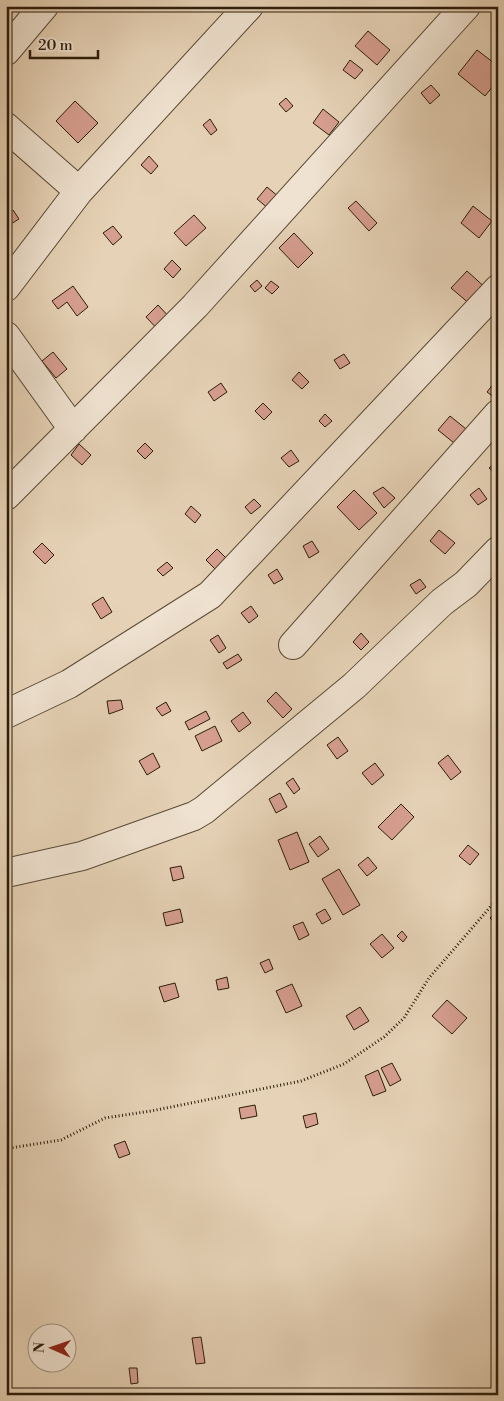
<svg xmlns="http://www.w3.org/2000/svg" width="504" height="1401" font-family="'Libre Bodoni',serif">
<rect width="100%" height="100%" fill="#e6d2b6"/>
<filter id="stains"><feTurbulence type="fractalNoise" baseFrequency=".004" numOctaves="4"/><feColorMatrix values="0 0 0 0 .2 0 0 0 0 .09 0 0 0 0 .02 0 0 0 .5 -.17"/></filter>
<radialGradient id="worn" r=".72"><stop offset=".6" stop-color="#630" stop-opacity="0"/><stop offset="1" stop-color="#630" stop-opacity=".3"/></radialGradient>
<path fill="#d69e8f" stroke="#2c1d0b" d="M 368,31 L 390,50 L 377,65 L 355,46 Z
M 477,50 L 498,66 L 498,80 L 485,96 L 458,74 Z
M 350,60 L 363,70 L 355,79 L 343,70 Z
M 431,85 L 440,95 L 430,104 L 421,93 Z
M 286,98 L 293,106 L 286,112 L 279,104 Z
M 75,101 L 98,123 L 78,143 L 56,121 Z
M 323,109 L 339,122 L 329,135 L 313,123 Z
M 210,119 L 217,130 L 211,135 L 203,125 Z
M 149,156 L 158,166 L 151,174 L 141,165 Z
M 267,187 L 279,197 L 269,209 L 257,199 Z
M 356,201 L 377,223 L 369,231 L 348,208 Z
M 473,206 L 492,221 L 479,238 L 461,223 Z
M 13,210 L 19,219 L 11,224 L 6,214 Z
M 194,215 L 206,228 L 186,246 L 174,233 Z
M 113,226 L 122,237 L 113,245 L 103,233 Z
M 294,233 L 313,253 L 298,268 L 279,248 Z
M 172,260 L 181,269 L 173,278 L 164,269 Z
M 467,271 L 488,290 L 471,305 L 451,288 Z
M 257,280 L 262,286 L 255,292 L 250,286 Z
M 271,281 L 279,287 L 272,294 L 265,288 Z
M 73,286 L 88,307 L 77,316 L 67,302 L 58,309 L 52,301 Z
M 158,305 L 174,322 L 162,334 L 146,317 Z
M 53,352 L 67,369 L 56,378 L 42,361 Z
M 344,354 L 350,363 L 340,369 L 334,360 Z
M 299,372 L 309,382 L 302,389 L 292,380 Z
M 221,383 L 227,392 L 214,401 L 208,392 Z
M 494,383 L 498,387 L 498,400 L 487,392 Z
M 263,403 L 272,412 L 264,420 L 255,411 Z
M 325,414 L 332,421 L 325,427 L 319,421 Z
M 450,416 L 471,433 L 459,447 L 438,430 Z
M 145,443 L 153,451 L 145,459 L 137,451 Z
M 79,444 L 91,455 L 82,465 L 71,455 Z
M 291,450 L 299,461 L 289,467 L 281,458 Z
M 498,461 L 498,476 L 489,468 Z
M 383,487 L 395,498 L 384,508 L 373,493 Z
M 479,488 L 487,499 L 478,505 L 470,495 Z
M 354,490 L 377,513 L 359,530 L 337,507 Z
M 254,499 L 261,506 L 251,514 L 245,507 Z
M 191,506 L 201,515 L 195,523 L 185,514 Z
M 439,530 L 455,543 L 445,554 L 430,541 Z
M 312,541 L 319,552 L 309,558 L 303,546 Z
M 42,543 L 54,555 L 45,564 L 33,552 Z
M 217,549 L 228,560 L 217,571 L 206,560 Z
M 167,562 L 173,568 L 163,576 L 157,570 Z
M 277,569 L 283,579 L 274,584 L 268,575 Z
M 420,579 L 426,587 L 416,594 L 410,585 Z
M 103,597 L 112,612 L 101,619 L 92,604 Z
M 251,606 L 258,616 L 249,623 L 241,613 Z
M 361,633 L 369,642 L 361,650 L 353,642 Z
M 218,635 L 226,648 L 219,653 L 210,640 Z
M 238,654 L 242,660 L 227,669 L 223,663 Z
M 276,692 L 292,709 L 283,718 L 267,701 Z
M 121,700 L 123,709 L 109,714 L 107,701 Z
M 166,702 L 171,711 L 162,716 L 156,708 Z
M 206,711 L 210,719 L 189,730 L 185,722 Z
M 243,712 L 251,723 L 239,732 L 231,721 Z
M 215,726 L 222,741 L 202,751 L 195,736 Z
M 338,737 L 348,751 L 337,759 L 327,745 Z
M 153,753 L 160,767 L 147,775 L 139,761 Z
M 448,755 L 461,772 L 451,780 L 438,763 Z
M 375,763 L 384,775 L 372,785 L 362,773 Z
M 293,778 L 300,789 L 294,794 L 286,783 Z
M 280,793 L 287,807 L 276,813 L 269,799 Z
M 401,804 L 414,817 L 392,840 L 378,827 Z
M 297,832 L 309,862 L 290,870 L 278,840 Z
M 320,836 L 329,849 L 318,857 L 309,844 Z
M 468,845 L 479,854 L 470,865 L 459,856 Z
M 368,857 L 377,868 L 367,876 L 358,865 Z
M 181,866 L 184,878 L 173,881 L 170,868 Z
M 339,869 L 360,905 L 343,915 L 322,879 Z
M 180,909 L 183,922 L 166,926 L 163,913 Z
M 325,909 L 331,919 L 322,924 L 316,914 Z
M 498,911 L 498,927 L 490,918 Z
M 303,922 L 309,935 L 299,940 L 293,926 Z
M 402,931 L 407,937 L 403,942 L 397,936 Z
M 382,934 L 394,948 L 382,958 L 370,944 Z
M 269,959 L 273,969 L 265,973 L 260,963 Z
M 227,977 L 229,988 L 218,990 L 216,980 Z
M 175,983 L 179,997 L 164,1002 L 159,987 Z
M 292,984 L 302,1006 L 286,1013 L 276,991 Z
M 447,1000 L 467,1018 L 452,1034 L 432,1016 Z
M 360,1007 L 369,1021 L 354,1030 L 346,1016 Z
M 392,1063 L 401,1080 L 390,1086 L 381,1068 Z
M 378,1070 L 386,1091 L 373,1096 L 365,1076 Z
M 255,1105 L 257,1116 L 241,1119 L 239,1108 Z
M 316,1113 L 318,1124 L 306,1128 L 303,1116 Z
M 125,1141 L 130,1154 L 119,1158 L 114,1145 Z
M 201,1337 L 205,1363 L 196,1364 L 192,1338 Z
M 129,1368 L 137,1368 L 138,1383 L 131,1384 Z"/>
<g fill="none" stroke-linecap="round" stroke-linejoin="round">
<defs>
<path id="minor" d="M 6,51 L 44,6
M 6,127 L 79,191
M 6,287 L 79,191 L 249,6
M 6,336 L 73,429
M 6,496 L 195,306 L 466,6
M 293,645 L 498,414
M 6,714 L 69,684 L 210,595 L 498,289
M 6,873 L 82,856 L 194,816 L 204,810 L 354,686 L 442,602 L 466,584 L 498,551"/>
</defs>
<use href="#minor" stroke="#5a4a36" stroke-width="30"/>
<path stroke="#2c1d0b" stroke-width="3" stroke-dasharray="1 2.5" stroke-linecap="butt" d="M 6,1146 L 10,1148 L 61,1140 L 105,1118 L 151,1111 L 301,1081 L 344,1064 L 384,1037 L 404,1018 L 429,978 L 498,898"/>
<use href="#minor" stroke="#efe2d0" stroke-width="28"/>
</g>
<rect width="504" height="1401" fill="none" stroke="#e6d2b6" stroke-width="25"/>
<rect x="8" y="8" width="489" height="1386" fill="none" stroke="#2c1d0b" stroke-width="2.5"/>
<rect x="12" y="12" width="479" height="1376" fill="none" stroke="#2c1d0b"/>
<g transform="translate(52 1348) rotate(272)"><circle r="24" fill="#efe2d0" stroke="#a19381"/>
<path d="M0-4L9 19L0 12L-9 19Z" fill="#8f2418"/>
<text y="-8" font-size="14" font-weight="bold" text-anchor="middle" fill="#2c1d0b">N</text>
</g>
<path d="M30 50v8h68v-8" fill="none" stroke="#2c1d0b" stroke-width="2.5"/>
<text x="38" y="50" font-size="15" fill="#2c1d0b" stroke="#efe2d0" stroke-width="4" paint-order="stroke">20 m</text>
<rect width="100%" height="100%" filter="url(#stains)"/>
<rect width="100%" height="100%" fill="url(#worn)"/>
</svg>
